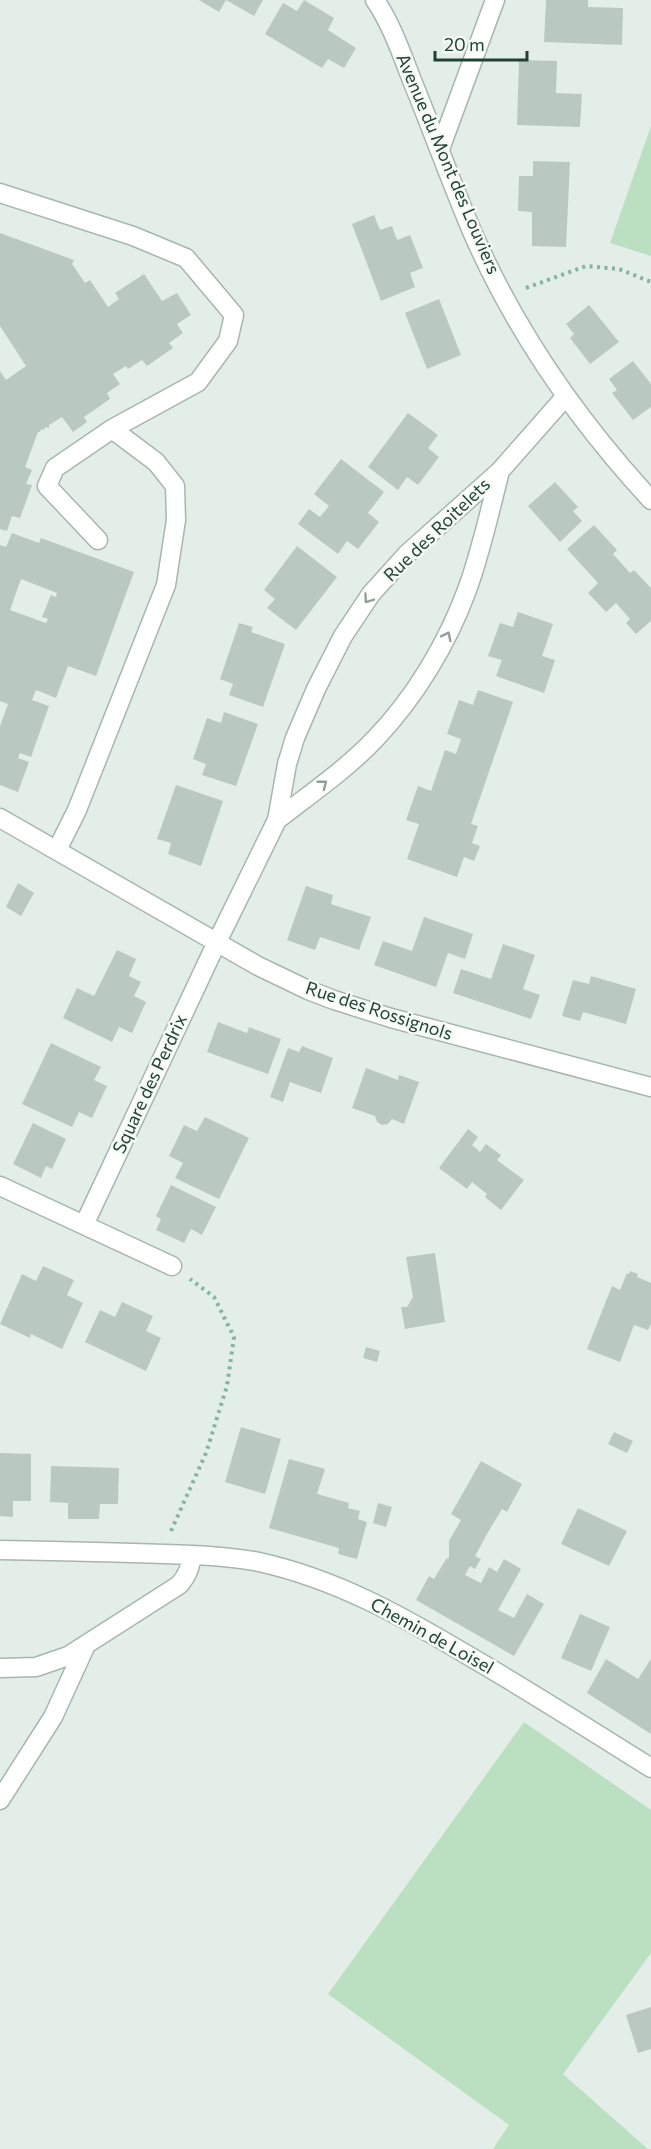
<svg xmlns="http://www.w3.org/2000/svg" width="651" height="2149" font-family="Commissioner,sans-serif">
<rect width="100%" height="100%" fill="#e4eee8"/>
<path fill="#bbe0c1" d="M 651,126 L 651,256 L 610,243 Z
M 524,1722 L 651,1810 L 651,1953 L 563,2074 L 648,2149 L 493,2149 L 509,2125 L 328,1994 Z"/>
<path fill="#b9c9c1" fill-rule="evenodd" d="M 199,0 L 226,0 L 219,12 Z
M 226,0 L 263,0 L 254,16 Z
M 304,0 L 334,18 L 328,30 L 356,48 L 344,68 L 328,59 L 322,68 L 265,34 L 283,3 L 297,11 Z
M 546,0 L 588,0 L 588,7 L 623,8 L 622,45 L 544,42 Z
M 519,60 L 557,61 L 556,93 L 582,94 L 580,127 L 517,125 Z
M 533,161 L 570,162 L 566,247 L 532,246 L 532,212 L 518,211 L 519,176 L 533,176 Z
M 374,215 L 380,230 L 392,226 L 397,240 L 410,235 L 423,268 L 410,273 L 415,287 L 381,301 L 352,224 Z
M 0,233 L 74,260 L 72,264 L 85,283 L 90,280 L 108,307 L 119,299 L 115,293 L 144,274 L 162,301 L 177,293 L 191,315 L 177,324 L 183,333 L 169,343 L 173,348 L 147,366 L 142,360 L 128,369 L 126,366 L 113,374 L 120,384 L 107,393 L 110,399 L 84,417 L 87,422 L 73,432 L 62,417 L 49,425 L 49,428 L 45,427 L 44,430 L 41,429 L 40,432 L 38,432 L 25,467 L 32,470 L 26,484 L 32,485 L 20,518 L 12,516 L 7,531 L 0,529 L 0,371 L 6,380 L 26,366 L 0,326 Z
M 439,299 L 461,355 L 427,369 L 405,313 Z
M 589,305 L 619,342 L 590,364 L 570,338 L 574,334 L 566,324 Z
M 633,361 L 651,384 L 651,407 L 633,420 L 612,393 L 617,390 L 609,379 Z
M 408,413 L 438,435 L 428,448 L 439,457 L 418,485 L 407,477 L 398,490 L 368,467 Z
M 341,459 L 384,492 L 368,513 L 379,522 L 358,549 L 347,541 L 338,554 L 298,524 L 309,509 L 320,517 L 329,506 L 314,494 Z
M 555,482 L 578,507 L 573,511 L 582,521 L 560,542 L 528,506 Z
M 594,525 L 617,550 L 613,554 L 630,573 L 634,570 L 651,588 L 651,621 L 636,634 L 626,623 L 630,619 L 616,603 L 606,612 L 588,593 L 598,583 L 567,549 Z
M 12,533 L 39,543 L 41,538 L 134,572 L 96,676 L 68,666 L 56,698 L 36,690 L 32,700 L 49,706 L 31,757 L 20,753 L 18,758 L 29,762 L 18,792 L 0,785 L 0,726 L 8,704 L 0,701 L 0,545 L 6,547 ZM 21,579 L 57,593 L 56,597 L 51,595 L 42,617 L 48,619 L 46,623 L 10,610 Z
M 297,546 L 337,577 L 296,630 L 267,608 L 275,599 L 264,590 Z
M 518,612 L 553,624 L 542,656 L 555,660 L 544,693 L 496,676 L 502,660 L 488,656 L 500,623 L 513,627 Z
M 239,623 L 253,627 L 251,632 L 285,644 L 263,707 L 229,695 L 233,684 L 220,679 Z
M 478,690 L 513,702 L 471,824 L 478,826 L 472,843 L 480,846 L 474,861 L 464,857 L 457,877 L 407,859 L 419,824 L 406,820 L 418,786 L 431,791 L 445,750 L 456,754 L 461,739 L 447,734 L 459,700 L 473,705 Z
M 224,712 L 258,724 L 236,786 L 202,775 L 206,764 L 193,759 L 207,718 L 221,723 Z
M 176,785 L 223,801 L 201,866 L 168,854 L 171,843 L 157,839 Z
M 18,883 L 34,893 L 21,916 L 6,907 Z
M 306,886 L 333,895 L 331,904 L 371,917 L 359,950 L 320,937 L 315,950 L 287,940 Z
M 424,917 L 473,934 L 465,959 L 448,953 L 436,987 L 374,965 L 383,941 L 412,951 Z
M 503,944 L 535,955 L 523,989 L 540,995 L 531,1019 L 453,993 L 461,969 L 491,979 Z
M 117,950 L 136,959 L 129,976 L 141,982 L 134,996 L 146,1002 L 132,1033 L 119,1027 L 112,1042 L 63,1018 L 77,988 L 94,996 Z
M 591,976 L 636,989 L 626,1024 L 583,1012 L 580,1021 L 562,1016 L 573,980 L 589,984 Z
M 218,1022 L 247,1033 L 249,1027 L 281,1039 L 268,1074 L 207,1052 Z
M 51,1043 L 101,1067 L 94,1080 L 107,1086 L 92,1118 L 79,1112 L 72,1127 L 22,1104 Z
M 302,1046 L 333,1058 L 321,1093 L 290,1082 L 283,1102 L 270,1097 L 288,1048 L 299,1052 Z
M 366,1068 L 398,1080 L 399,1075 L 419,1082 L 404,1124 L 392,1119 L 388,1124 L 382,1125 L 377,1122 L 375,1116 L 352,1108 Z
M 205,1117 L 249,1138 L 219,1199 L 175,1178 L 183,1163 L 169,1156 L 184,1125 L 197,1131 Z
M 33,1123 L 66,1139 L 52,1169 L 46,1166 L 41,1178 L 13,1164 Z
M 468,1129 L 478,1137 L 472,1145 L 480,1152 L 486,1144 L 501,1155 L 497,1160 L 524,1180 L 501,1210 L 485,1197 L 487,1194 L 472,1182 L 467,1189 L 439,1168 Z
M 171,1185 L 216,1207 L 202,1235 L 191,1229 L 184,1243 L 156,1230 L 161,1219 L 156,1216 Z
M 435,1253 L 445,1322 L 405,1329 L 401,1307 L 407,1307 L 413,1297 L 406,1257 Z
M 43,1266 L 74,1280 L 67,1295 L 83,1303 L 62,1349 L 31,1334 L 30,1338 L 0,1324 L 22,1274 L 36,1281 Z
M 630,1271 L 638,1274 L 637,1277 L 651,1283 L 651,1324 L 648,1330 L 634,1325 L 620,1362 L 587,1349 L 612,1286 L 620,1290 L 627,1273 L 629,1274 Z
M 122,1302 L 153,1316 L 146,1331 L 161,1338 L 146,1371 L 85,1342 L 100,1310 L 115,1317 Z
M 366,1347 L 380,1351 L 377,1362 L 363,1358 Z
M 241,1427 L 281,1439 L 265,1494 L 225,1482 Z
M 614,1432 L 633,1441 L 627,1453 L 608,1444 Z
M 0,1453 L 31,1454 L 31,1501 L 13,1501 L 13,1517 L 0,1516 Z
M 289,1459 L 325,1469 L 317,1494 L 349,1503 L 348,1508 L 360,1511 L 358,1519 L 367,1522 L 357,1559 L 338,1554 L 339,1548 L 269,1528 Z
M 481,1461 L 522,1484 L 507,1512 L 502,1509 L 487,1534 L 475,1556 L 481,1559 L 475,1569 L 470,1566 L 465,1575 L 481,1583 L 489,1567 L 497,1572 L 504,1559 L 521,1569 L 498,1610 L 514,1618 L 527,1594 L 544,1604 L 514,1656 L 416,1600 L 429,1576 L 434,1579 L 446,1559 L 449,1558 L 449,1541 L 461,1520 L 451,1514 Z
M 51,1466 L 119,1468 L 118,1504 L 100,1504 L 99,1519 L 68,1519 L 68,1503 L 50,1502 Z
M 378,1503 L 392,1507 L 386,1527 L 373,1523 Z
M 578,1508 L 627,1531 L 609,1566 L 561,1544 Z
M 580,1614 L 610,1627 L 591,1671 L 561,1658 Z
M 606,1659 L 638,1679 L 651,1659 L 651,1734 L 587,1693 Z
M 651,2007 L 651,2049 L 638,2053 L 626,2015 Z"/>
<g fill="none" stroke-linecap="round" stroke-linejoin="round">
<defs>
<path id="minor" d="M 375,0 C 392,25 402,55 413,83 C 434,134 452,185 474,236 C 517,333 579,422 651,500
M 440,149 L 495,0
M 0,193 L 133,236 L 186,258 L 234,315 L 228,341 L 198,382 L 112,429 L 55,468 L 47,486 L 98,540
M 0,818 L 258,966 L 308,990 L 334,1000 L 391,1018 L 651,1087
M 277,820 C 310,794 347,769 376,738 C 415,697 447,644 467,590 C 481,552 490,510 500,471
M 57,850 L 77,810 L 166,585 L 176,520 L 175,486 L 156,462 L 112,429
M 0,1186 L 172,1266
M 84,1225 L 217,942 L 277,820 L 287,764 L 295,738 L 316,689 L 343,636 L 371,594 L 407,554 L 500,471 L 566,396
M 0,1550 C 55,1551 109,1552 164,1554 C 195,1555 227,1556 259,1562 C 336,1579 402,1616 469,1656 C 531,1692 591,1730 651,1768
M 0,1668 L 36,1667 L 68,1656 L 179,1585 C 188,1575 190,1567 192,1555
M 0,1800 L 53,1717 L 86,1645"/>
</defs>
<use href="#minor" stroke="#a6b7af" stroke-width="21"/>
<path stroke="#82b49e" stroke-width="4" stroke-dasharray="3 4.5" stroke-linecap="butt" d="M 526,288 L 586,266 L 619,269 L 651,282
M 171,1531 L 206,1453 L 227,1386 L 234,1337 L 214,1297 L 190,1279"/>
<use href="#minor" stroke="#fff" stroke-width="18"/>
</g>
<defs><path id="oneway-chevron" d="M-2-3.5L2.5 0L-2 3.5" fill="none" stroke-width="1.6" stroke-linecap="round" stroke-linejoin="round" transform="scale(1.5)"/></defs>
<g stroke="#90a09a">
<use href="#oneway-chevron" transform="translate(368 599) rotate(125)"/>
<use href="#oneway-chevron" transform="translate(447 636) rotate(-63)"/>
<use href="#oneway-chevron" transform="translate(323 784) rotate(-38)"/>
</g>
<g text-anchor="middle" stroke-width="5" stroke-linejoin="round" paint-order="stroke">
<g font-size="18" fill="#224135" stroke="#f5faf7">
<text transform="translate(448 164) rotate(67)" y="6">Avenue du Mont des Louviers</text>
<text transform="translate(437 530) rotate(-44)" y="6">Rue des Roitelets</text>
<text transform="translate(379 1011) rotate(18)" y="6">Rue des Rossignols</text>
<text transform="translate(150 1084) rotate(-65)" y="6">Square des Perdrix</text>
<text transform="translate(432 1636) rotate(29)" y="6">Chemin de Loisel</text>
</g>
</g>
<path d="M435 51v9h92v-9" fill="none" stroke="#224135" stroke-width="3"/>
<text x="444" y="51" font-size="18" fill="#224135" stroke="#f5faf7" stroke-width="4.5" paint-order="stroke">20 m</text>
</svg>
